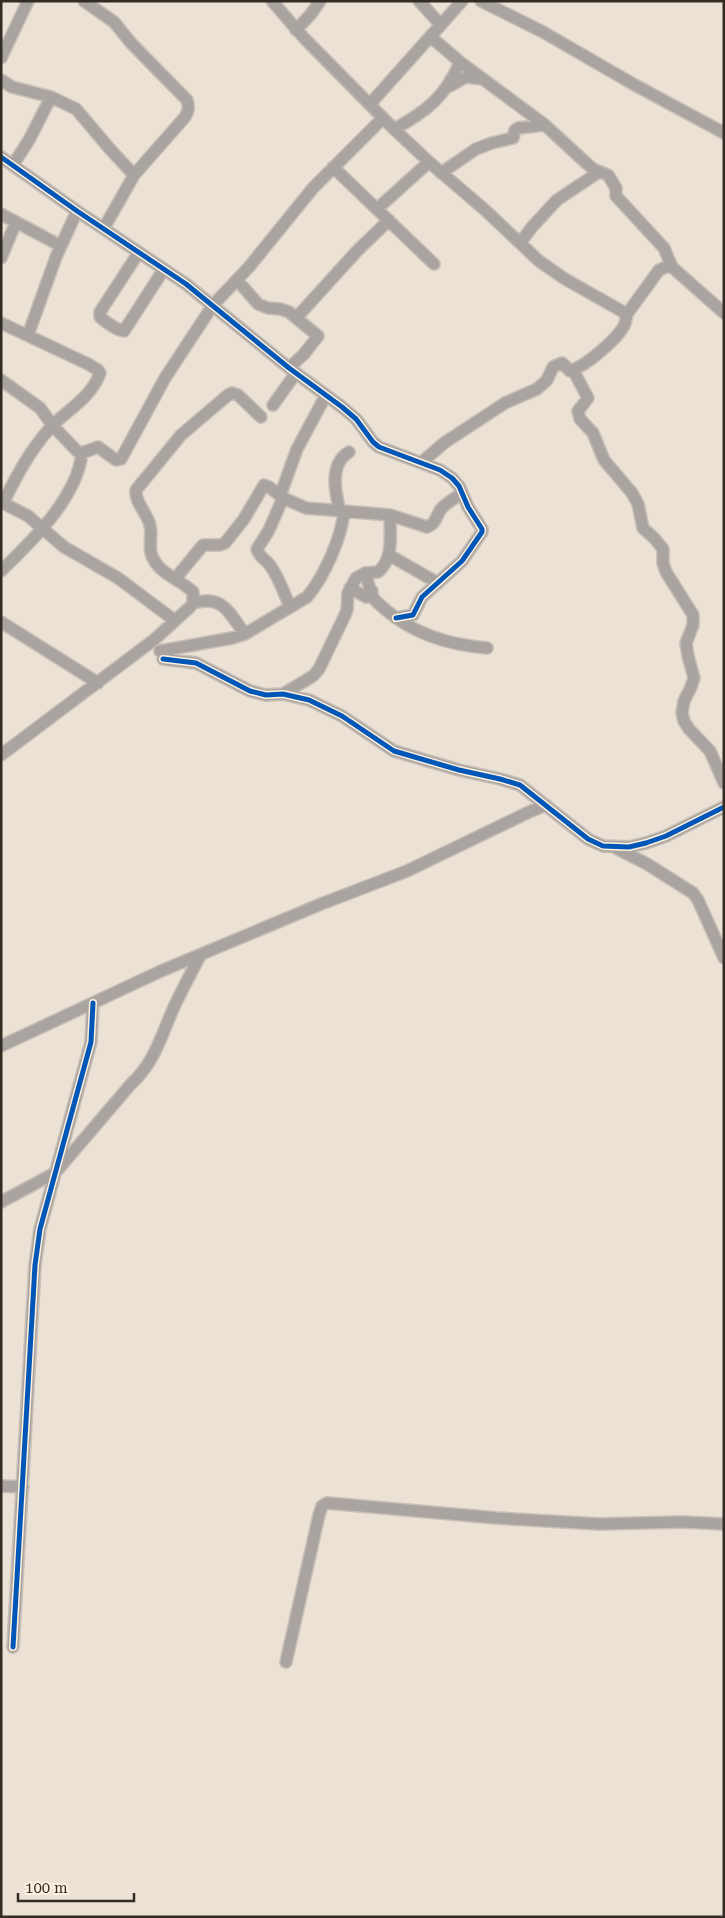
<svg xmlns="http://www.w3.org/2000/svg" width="725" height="1918" font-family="'Roboto Serif',serif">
<rect width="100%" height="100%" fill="#ebe2d5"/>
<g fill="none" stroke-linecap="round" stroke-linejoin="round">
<defs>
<path id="minor" d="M 84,1 L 114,22 L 131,43 L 187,100 C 189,107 189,110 185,117 L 134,175 L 104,228
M 272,1 L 304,38 L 394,129 L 429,162 L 485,210 L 539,261 L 565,279 L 627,314 L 659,270 L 666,267 L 672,267 L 724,313
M 419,1 L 441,25
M 481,1 L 543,32 L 633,84 L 724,133
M 296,30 L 311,14 L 320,1
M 431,37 L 460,62 L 545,125 L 585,162 L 593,169 L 608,175 L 616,188 L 616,196 L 664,248 L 672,267
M 1,58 L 28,1
M 1,80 L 12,87 L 51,97 L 76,109 L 109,148 L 134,175
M 448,87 L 466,77 L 482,79
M 370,104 L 462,1
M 394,129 C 426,112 446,96 460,62
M 1,157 L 77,211 L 186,284 L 289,368 L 342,407 L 356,419 L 373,442 L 379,447 L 440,470 L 452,478 L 459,486 L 468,507 L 482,529 L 482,532 L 462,561 L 422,597 L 413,615 L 396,618
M 13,165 L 29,140 L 51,97
M 333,167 L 434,264
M 441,173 L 476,149 L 492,143 L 513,138 L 515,130 L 518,128 L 545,125
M 377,209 L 429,162
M 1,214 L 61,246
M 520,243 L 532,227 L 557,200 L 599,172
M 139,252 L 100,312 L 100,317 C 106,322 116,330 124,331 L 164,269
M 1,258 L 16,222
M 237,280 L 258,304 L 268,308 L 280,309 L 289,312 L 318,336 L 304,354 L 289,368
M 297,317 L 357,251 L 389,220
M 1,323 L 88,364 L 98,370 L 100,373 C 92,397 67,410 51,427 C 30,450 17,475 3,503
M 28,335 L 56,257 L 77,211
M 573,370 L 588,398 L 578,411 L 580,419 L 593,433 L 604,460 L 632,493 L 638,504 L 643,528 L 655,539 L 663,549 L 663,563 L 666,572 L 693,615 L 693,625 L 686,643 L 688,656 L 694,678 L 691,687 L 684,701 L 682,713 L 684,721 L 689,729 L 710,751 L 724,783
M 1,380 L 40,408 L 53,426 L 77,451 L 82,453 L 98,447 L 116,460 L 121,459 L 165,378 L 213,305 L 249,267 L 313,188 L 383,118
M 273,405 L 296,373
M 422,462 L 444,443 L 505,403 L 537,389 L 547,380 L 553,367 L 562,363 L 570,371 C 586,366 616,340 624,326 C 626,322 626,318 627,314
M 280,496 L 297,449 L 326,395
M 283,498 L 269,530 L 257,549 C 258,556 265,559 269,564 C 279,577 284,593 290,607
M 1,502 L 28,516 L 64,547 L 118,578 L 174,620
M 340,511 C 335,492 329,464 349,452
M 389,555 L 438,583
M 1,571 C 32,541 77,498 82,453
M 365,573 C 368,581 370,592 374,599 C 377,603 382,606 386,610 C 414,634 450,645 487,648
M 175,579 L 203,545 L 220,545 L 225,543 L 244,519 L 264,485 L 269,487 L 283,498 L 306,508 L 390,515 L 427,527 C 436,524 436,516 441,509 C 446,503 455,498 461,494
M 350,588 L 366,597 L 372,591
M 193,603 C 224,595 228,612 245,634
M 1,622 L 98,683
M 160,651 L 232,638 L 245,634 L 307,597 C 324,577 342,537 344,511
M 163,659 L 196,663 L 250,691 L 266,695 L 283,694 L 309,700 L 342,716 L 394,751 L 459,770 L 500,779 L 520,785 L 588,839 L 603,846 L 629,847 L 646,843 L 666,836 L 724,807
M 283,694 L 313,676 L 319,669 L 345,615 L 347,610 L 348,593 L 356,578 L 365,573 L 378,572 C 394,559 390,534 390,515
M 1,755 L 155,639 L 190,607 L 193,603 L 193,592 C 179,578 157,574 151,553 C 149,543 153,532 149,522 C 145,511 135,502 136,490 L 181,435 L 228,395 L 232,393 L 238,395 L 261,417
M 616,848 L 647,864 L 693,893 L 698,900 L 724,958
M 1,1046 L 161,971 L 321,904 L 407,871 L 529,812 L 546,805
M 1,1202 L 55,1173 L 131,1084 C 155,1062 161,1036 174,1007 C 182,990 191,973 200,956
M 1,1486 L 23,1487
M 13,1647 L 35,1265 L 40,1229 L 91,1042 L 93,1003
M 286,1662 L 319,1515 L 322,1506 L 327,1503 L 497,1518 L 599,1524 L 682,1522 L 724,1524"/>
</defs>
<use href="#minor" stroke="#c8c0b7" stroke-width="14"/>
<use href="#minor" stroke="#aaa4a0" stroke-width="11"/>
<defs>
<path id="cycleway" d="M 1,157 L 77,211 L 186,284 L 289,368 L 342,407 L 356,419 L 373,442 L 379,447 L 440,470 L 452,478 L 459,486 L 468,507 L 482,529 L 482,532 L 462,561 L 422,597 L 413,615 L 396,618
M 163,659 L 196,663 L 250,691 L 266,695 L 283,694 L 309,700 L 342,716 L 394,751 L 459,770 L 500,779 L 520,785 L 588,839 L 603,846 L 629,847 L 646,843 L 666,836 L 724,807
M 13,1647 L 35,1265 L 40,1229 L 91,1042 L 93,1003"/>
</defs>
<use href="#cycleway" stroke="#fff1de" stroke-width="8"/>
<use href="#cycleway" stroke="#0057b8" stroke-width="5"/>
</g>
<rect width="725" height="1918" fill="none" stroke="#332c24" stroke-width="5"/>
<path d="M18 1893v8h116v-8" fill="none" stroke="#332c24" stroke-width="2.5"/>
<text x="25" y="1893" font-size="15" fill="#332c24" stroke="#fff1de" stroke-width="4" paint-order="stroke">100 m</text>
</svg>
